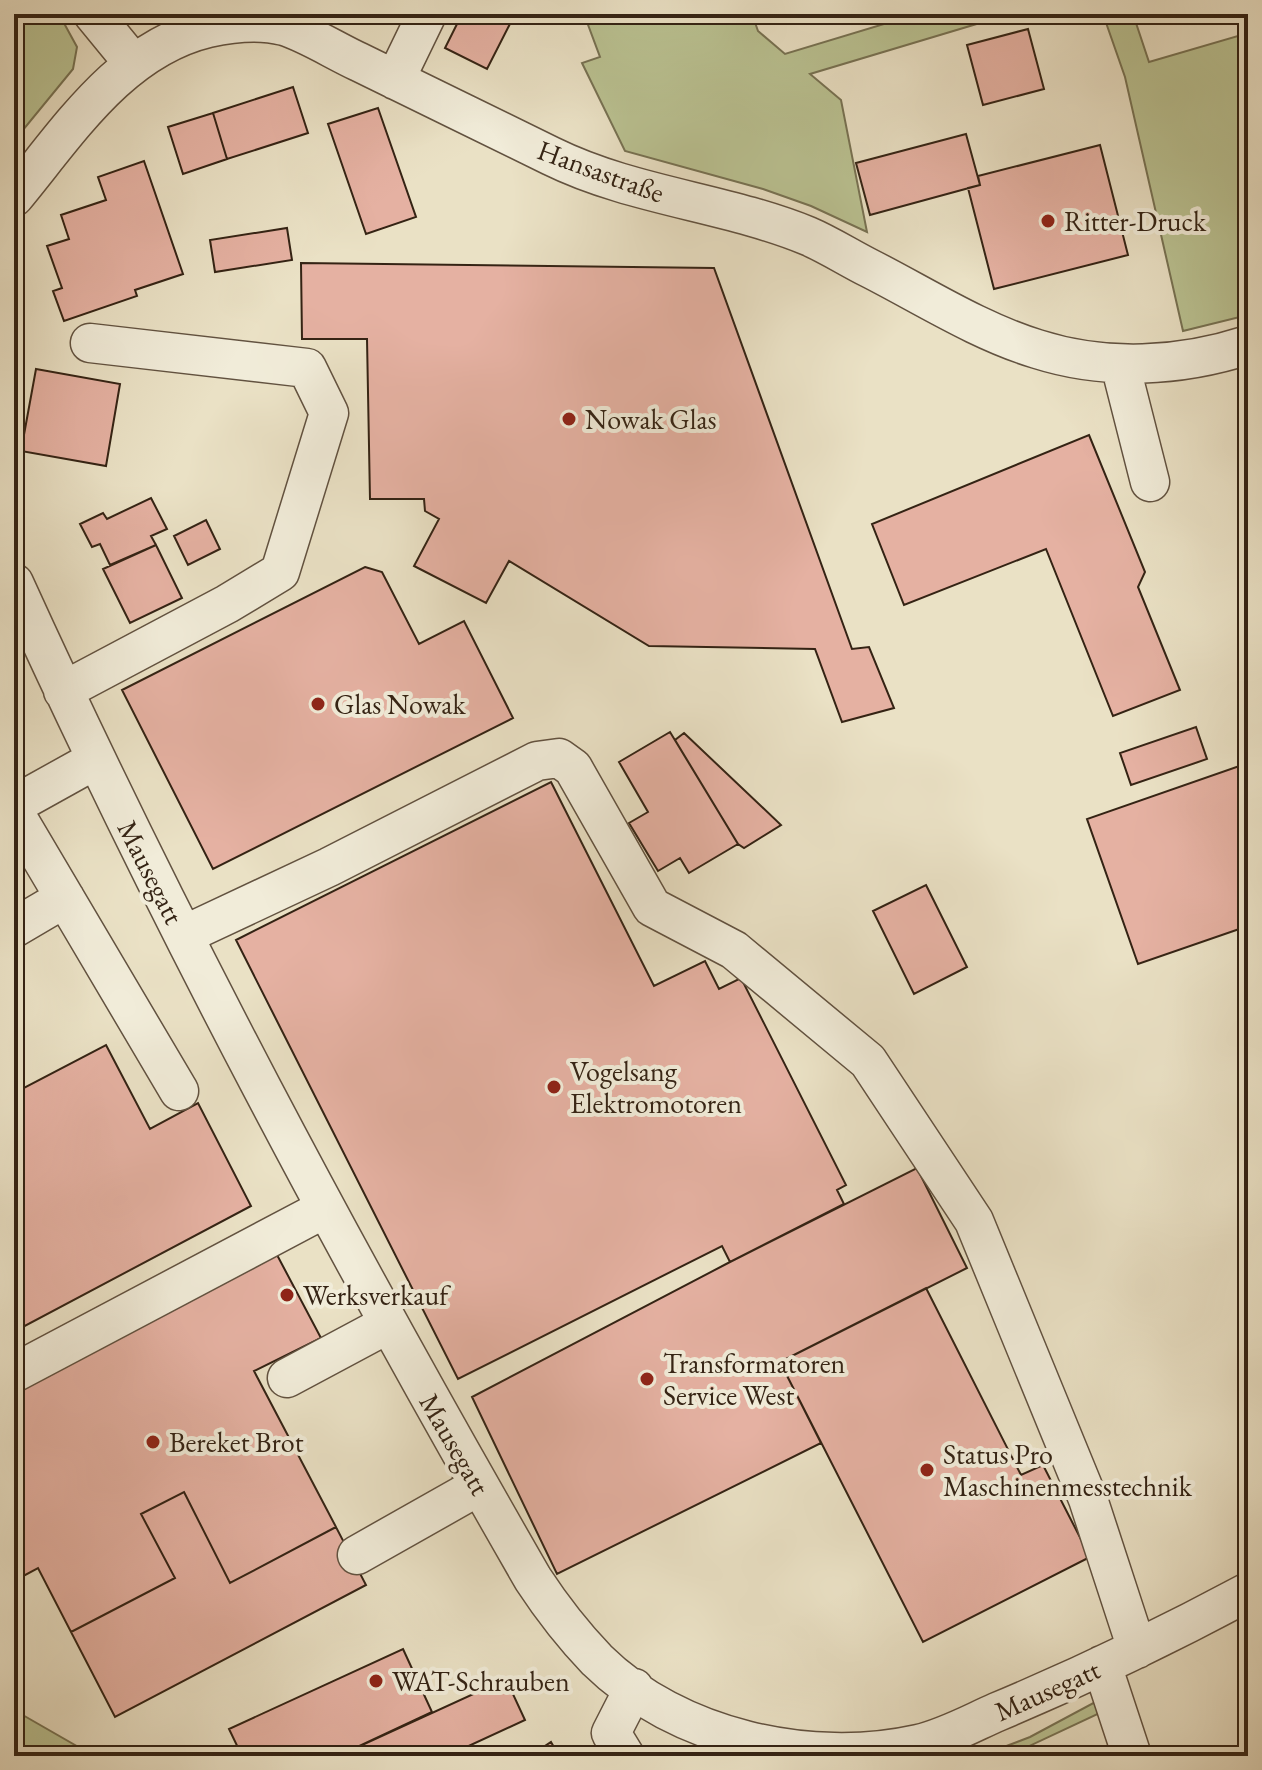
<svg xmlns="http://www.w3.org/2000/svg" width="1262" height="1770" font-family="'EB Garamond',serif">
<rect width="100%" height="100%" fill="#eae1c5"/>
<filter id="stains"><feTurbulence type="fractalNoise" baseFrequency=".0025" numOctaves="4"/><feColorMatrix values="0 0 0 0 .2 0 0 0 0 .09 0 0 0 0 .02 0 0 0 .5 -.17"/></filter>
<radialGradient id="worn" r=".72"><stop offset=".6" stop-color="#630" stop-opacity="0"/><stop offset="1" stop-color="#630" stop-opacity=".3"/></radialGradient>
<path fill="#bac292" stroke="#777253" stroke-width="2" d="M 14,14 L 59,14 L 77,47 L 73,69 L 14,141 Z
M 584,14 L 752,14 L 758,31 L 785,54 L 917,14 L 1010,14 L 810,74 L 841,100 L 867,232 L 811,206 L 763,189 L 625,151 L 582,63 L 600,57 Z
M 1103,14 L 1133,14 L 1149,62 L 1248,33 L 1248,315 L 1183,331 L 1125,77 Z
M 1099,1700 L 1102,1712 L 1008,1756 L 980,1756 L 1030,1737 Z
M 14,1710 L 94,1756 L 14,1756 Z"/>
<path fill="#e5b1a2" stroke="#342314" stroke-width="2" d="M 462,14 L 515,14 L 487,69 L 445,48 Z
M 1028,29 L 1044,89 L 983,105 L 967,45 Z
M 293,87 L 308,133 L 227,159 L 213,113 Z
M 378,108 L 416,217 L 366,234 L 328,124 Z
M 213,113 L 227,159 L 183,174 L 168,127 Z
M 966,134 L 980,185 L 870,215 L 856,163 Z
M 1100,145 L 1128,255 L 994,289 L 968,188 L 980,185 L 978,176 Z
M 144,161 L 183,274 L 135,290 L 137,296 L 64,321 L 53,291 L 62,288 L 47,246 L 69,239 L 61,215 L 106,200 L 98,177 Z
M 287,228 L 292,260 L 215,272 L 210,240 Z
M 301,263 L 714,268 L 852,649 L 869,647 L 894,708 L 842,722 L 815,649 L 649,646 L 509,561 L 486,603 L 414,566 L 439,519 L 425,511 L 424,499 L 370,499 L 367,339 L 302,339 Z
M 36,369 L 120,384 L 106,466 L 21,451 Z
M 1089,435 L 1145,572 L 1138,587 L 1180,690 L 1113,716 L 1046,549 L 904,605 L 872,524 Z
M 151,498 L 167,529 L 151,536 L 156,545 L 110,565 L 100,544 L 92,547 L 80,524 L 103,513 L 107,519 Z
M 206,520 L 220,549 L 188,565 L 174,536 Z
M 156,545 L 182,598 L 130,623 L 103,569 Z
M 365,567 L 382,572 L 419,644 L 464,621 L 513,718 L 213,869 L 122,690 Z
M 1196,727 L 1207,759 L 1131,785 L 1120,753 Z
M 670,732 L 738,844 L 689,873 L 680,858 L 658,871 L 629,823 L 648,812 L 619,762 Z
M 684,733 L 781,825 L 744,848 L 738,844 L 675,740 Z
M 1248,763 L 1248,926 L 1138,964 L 1087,819 Z
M 551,782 L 654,986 L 705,961 L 719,989 L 741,978 L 846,1185 L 837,1190 L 844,1204 L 730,1262 L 722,1246 L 458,1379 L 236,940 Z
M 926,885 L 967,967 L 914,994 L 873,911 Z
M 106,1045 L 150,1129 L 198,1103 L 251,1206 L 17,1330 L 19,1336 L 14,1339 L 14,1093 Z
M 917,1168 L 967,1268 L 780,1362 L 821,1443 L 557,1574 L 472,1397 L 730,1262 Z
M 276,1253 L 321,1338 L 254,1371 L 336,1527 L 230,1583 L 184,1492 L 141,1514 L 175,1578 L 71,1632 L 38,1568 L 14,1581 L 14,1392 Z
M 926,1288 L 1021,1475 L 1043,1465 L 1090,1557 L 923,1642 L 780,1362 Z
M 184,1492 L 230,1583 L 336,1527 L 366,1585 L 115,1717 L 71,1632 L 175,1578 L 141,1514 Z
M 403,1649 L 432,1712 L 338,1756 L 242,1756 L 229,1729 Z
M 506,1679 L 525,1720 L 447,1756 L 338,1756 Z
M 551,1742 L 559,1756 L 530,1756 Z"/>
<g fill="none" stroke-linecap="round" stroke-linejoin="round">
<defs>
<path id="minor" d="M 93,14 L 134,64
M 395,80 L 427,14
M 14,197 C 68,132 120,49 208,28 C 231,23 261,20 284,26 C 309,34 335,51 359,62 C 423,93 487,125 551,156 C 632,196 725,202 808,236 C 829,245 849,258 869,268 C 924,296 978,331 1037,349 C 1106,371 1180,367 1248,345
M 1120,364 L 1150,482
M 14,583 C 169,924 346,1254 533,1579 C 552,1608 573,1635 597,1660 C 677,1739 811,1768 918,1744 C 945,1738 972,1723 997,1712 C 1083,1676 1166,1636 1248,1592
M 63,691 L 227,604 L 280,572 L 329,413 L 307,368 L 90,343
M 14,805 L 95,760
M 14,812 L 179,1091
M 14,928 L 65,898
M 184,935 L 329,867 L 537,761 L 559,758 L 573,768 L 652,907 L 734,950 L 868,1061 L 974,1221 L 1088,1499 L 1137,1649
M 14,1373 L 324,1209
M 287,1378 L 388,1324
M 357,1555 L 479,1486
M 1102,1665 L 1132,1756
M 625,1756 L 611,1733 L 634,1688"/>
</defs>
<use href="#minor" stroke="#625240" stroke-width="41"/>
<use href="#minor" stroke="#f1ecd9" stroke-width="38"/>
</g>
<g fill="#8f2418" stroke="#f1ecd9" stroke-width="3">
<circle cx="1048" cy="221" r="8"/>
<circle cx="569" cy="419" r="8"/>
<circle cx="318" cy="704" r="8"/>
<circle cx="554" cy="1087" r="8"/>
<circle cx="287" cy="1295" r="8"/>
<circle cx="647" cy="1379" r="8"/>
<circle cx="153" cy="1442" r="8"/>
<circle cx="927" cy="1470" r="8"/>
<circle cx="376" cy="1681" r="8"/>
</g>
<g text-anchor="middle" stroke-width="8" stroke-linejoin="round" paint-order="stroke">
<g font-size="28" fill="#342314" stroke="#f1ecd9">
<text transform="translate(601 171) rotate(20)" y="10">Hansastraße</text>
<text transform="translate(151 872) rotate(63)" y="10">Mausegatt</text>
<text transform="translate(455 1444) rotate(60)" y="10">Mausegatt</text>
<text transform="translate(1047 1690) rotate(-24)" y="10">Mausegatt</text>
</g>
<g font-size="28" fill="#342314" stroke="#f1ecd9" text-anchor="start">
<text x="1064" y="231">Ritter-Druck</text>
<text x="585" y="429">Nowak Glas</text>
<text x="334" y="714">Glas Nowak</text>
<text x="570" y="1081">Vogelsang<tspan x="570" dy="32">Elektromotoren</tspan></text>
<text x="303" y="1305">Werksverkauf</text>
<text x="663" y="1373">Transformatoren<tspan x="663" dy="32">Service West</tspan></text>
<text x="169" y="1452">Bereket Brot</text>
<text x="943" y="1464">Status Pro<tspan x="943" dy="32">Maschinenmesstechnik</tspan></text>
<text x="392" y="1691">WAT-Schrauben</text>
</g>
</g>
<rect width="1262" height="1770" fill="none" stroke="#eae1c5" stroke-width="48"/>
<rect x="16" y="16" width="1230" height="1738" fill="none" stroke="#342314" stroke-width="4"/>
<rect x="24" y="24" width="1214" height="1722" fill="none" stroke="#342314" stroke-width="2"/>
<rect width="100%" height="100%" filter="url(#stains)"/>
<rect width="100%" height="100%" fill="url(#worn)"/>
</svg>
